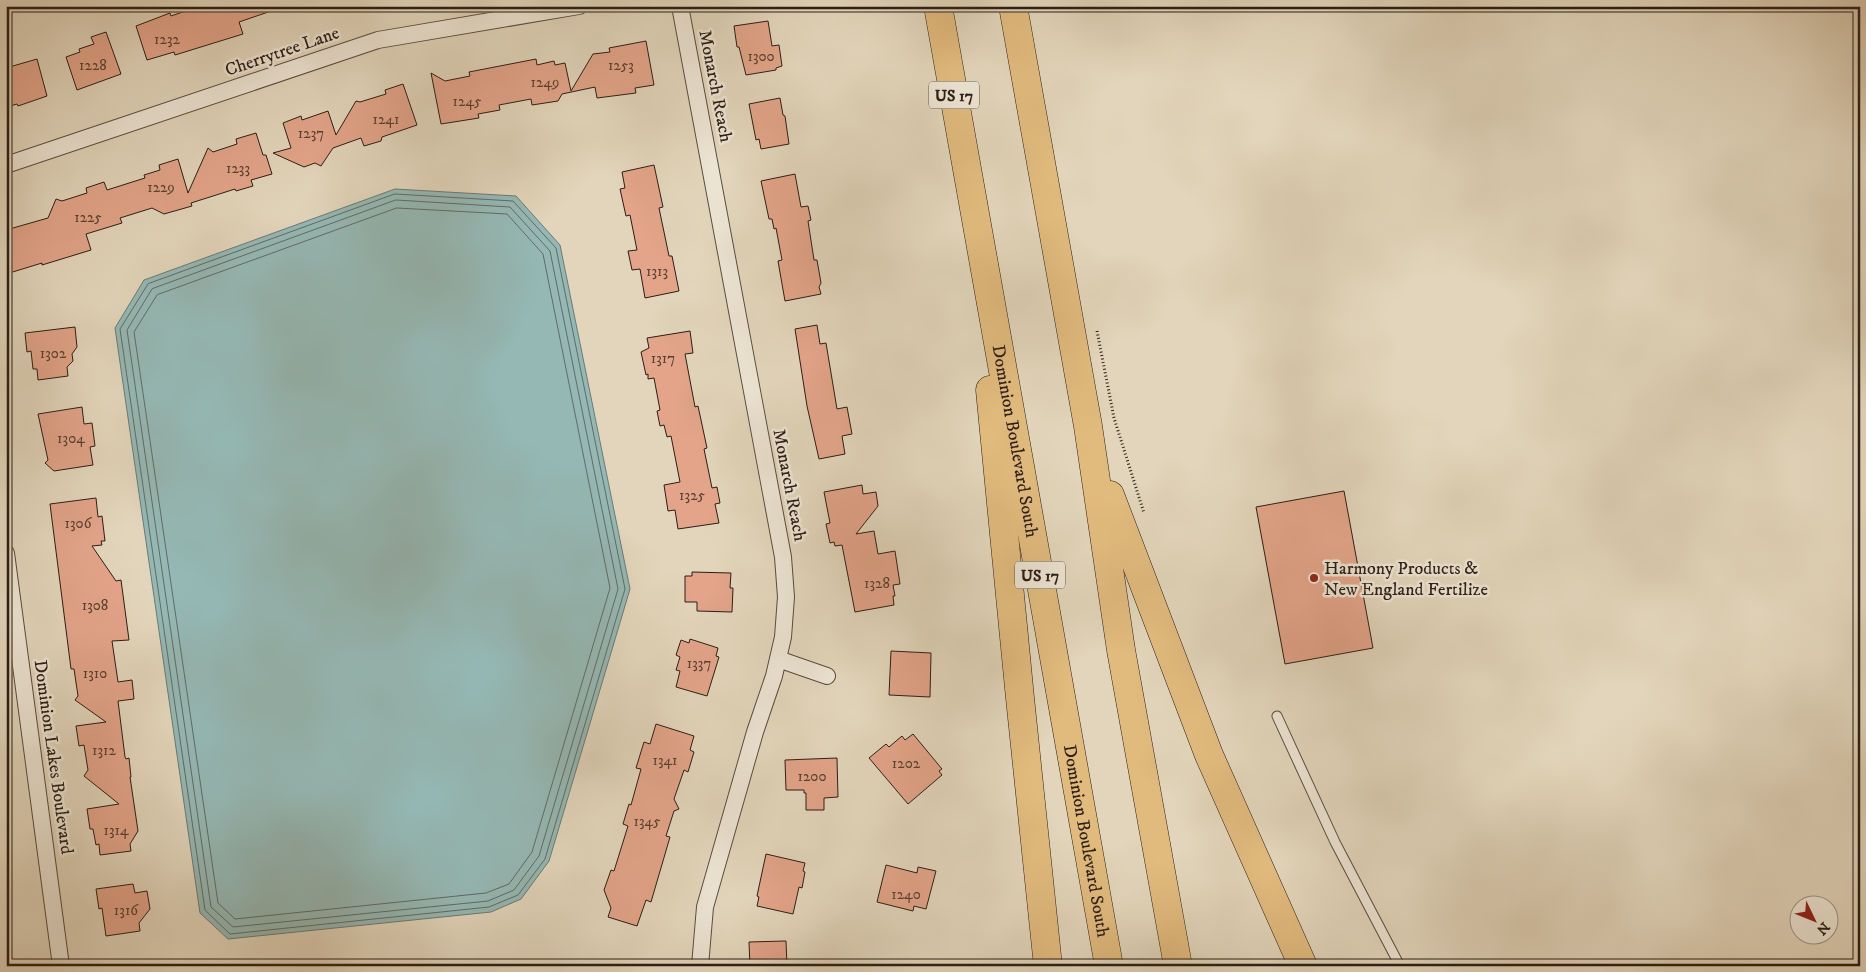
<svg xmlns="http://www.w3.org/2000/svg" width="1866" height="972" font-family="'IM FELL DW Pica',serif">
<rect width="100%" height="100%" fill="#e2d5bb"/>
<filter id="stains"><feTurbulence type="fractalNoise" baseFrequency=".004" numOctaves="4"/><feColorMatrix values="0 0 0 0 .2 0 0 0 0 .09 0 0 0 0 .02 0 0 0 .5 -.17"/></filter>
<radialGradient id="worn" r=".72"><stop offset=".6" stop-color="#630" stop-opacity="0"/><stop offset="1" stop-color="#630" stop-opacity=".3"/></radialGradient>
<path fill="#95b8b4" stroke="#6b7a75" d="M 395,189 L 516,196 L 560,245 L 630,589 L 549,861 L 521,899 L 491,912 L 228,939 L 200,913 L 115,328 L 144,280 Z"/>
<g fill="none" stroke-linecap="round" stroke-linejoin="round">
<path stroke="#606b65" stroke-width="1" d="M 395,194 L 513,201 L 556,248 L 625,589 L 545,859 L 518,895 L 489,907 L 230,934 L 205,910 L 120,329 L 148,284 Z
M 396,200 L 510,207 L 550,251 L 618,589 L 539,856 L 514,890 L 488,901 L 233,927 L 211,907 L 127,330 L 152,289 Z
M 397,208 L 507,214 L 543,254 L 610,588 L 532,852 L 509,884 L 486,893 L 235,919 L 218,903 L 134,332 L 157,295 Z"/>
</g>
<path fill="#e3a489" stroke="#2b1e16" d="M 200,6 L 277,6 L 277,9 L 239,22 L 243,34 L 175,55 L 174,52 L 147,60 L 136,26 L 170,13 L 171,16 Z
M 768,21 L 772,46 L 779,45 L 782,66 L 776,68 L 776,70 L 746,75 L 739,47 L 737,47 L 734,26 Z
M 106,32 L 121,74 L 77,90 L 66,57 L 80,52 L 79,49 L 94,44 L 91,37 Z
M 646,41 L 654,85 L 635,88 L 636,93 L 597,98 L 595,87 L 562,94 L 558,101 L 532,105 L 531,99 L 499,105 L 500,110 L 478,114 L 479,118 L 441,124 L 431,73 L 445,81 L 470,76 L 469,72 L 536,59 L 537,65 L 554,61 L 555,65 L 565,63 L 571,91 L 593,54 L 610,52 L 609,48 Z
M 37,59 L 47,96 L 18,106 L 17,104 L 6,107 L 6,68 Z
M 403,84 L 417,125 L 382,137 L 381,141 L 364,146 L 361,138 L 333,148 L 321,166 L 315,163 L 304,167 L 273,153 L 291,148 L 283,123 L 301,116 L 302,120 L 328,111 L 336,135 L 356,101 L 360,102 L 386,94 L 385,90 Z
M 780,98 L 783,115 L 785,116 L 789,144 L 761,149 L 759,139 L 756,140 L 749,104 Z
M 256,133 L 263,155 L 266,155 L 272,174 L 251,180 L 253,186 L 236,191 L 235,189 L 191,203 L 192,206 L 164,214 L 152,208 L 120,218 L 122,223 L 86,234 L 91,250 L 42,265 L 42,263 L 6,274 L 6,230 L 48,218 L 56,199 L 62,201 L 87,193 L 86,188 L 104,182 L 107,190 L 145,178 L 144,175 L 160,170 L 159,165 L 178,159 L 188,193 L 208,148 L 213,152 L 237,144 L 236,139 Z
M 654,165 L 663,207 L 659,208 L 669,256 L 672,256 L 679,291 L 645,298 L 640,269 L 632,270 L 628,251 L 637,250 L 630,215 L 626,216 L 620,189 L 625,188 L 622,172 Z
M 795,174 L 801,207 L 808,206 L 811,220 L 808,221 L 814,260 L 817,260 L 821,283 L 819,287 L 821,294 L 785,301 L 778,261 L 782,260 L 776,228 L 774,229 L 772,219 L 769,219 L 761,181 Z
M 817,325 L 820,344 L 826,343 L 837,409 L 847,407 L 852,434 L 842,436 L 845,454 L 819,459 L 807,406 L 795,329 Z
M 75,327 L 77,347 L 72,354 L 73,361 L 67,367 L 68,376 L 38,380 L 37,369 L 33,369 L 31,351 L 27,352 L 25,333 Z
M 690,331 L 693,353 L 685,354 L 695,407 L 698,406 L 707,448 L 704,449 L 712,488 L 717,487 L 720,503 L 715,504 L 719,523 L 678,529 L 675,510 L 668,511 L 664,485 L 680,482 L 671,436 L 667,437 L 664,425 L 660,426 L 657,411 L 660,410 L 654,378 L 648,379 L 648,374 L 646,375 L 641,352 L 649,348 L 647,338 Z
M 82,407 L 84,424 L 92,423 L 95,446 L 90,447 L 93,465 L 54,471 L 45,463 L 48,460 L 38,414 Z
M 862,485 L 863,494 L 876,492 L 878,506 L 856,534 L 874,531 L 878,554 L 895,551 L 900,584 L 893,585 L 895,596 L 893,596 L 894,605 L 855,612 L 842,545 L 835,546 L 834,542 L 830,543 L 826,524 L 830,523 L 824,492 Z
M 1344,491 L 1373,648 L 1285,664 L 1256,507 Z
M 96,498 L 98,517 L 102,516 L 105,541 L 101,541 L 102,545 L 92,546 L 116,581 L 121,580 L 129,640 L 112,641 L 118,682 L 132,680 L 134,699 L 118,701 L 125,757 L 126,759 L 129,758 L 131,777 L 130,777 L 138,831 L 130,844 L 131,851 L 100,855 L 99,844 L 96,845 L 93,829 L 90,829 L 87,809 L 119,804 L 84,776 L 88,770 L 84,745 L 79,746 L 76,726 L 106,722 L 75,700 L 78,696 L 74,669 L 71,669 L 50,504 Z
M 692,572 L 731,573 L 730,588 L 733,588 L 732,612 L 697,611 L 697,602 L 685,602 L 685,576 L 692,576 Z
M 690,639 L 718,648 L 716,656 L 719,657 L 707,696 L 676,687 L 680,671 L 676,670 L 680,657 L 676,655 L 681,640 L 689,643 Z
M 891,651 L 931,653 L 930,697 L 889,695 Z
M 656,724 L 694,736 L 690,750 L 694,752 L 688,772 L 684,770 L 674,799 L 679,809 L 674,811 L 666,836 L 670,837 L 651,902 L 646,900 L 637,926 L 608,917 L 611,908 L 604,890 L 611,870 L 614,871 L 628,826 L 623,824 L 629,804 L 631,805 L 641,769 L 636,768 L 644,742 L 650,744 Z
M 913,734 L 942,769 L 939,771 L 942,775 L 908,804 L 869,758 L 886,744 L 889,747 L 902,736 L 905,740 Z
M 837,758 L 838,797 L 824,798 L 824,810 L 806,810 L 806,793 L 804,793 L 804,790 L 786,790 L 785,760 Z
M 766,854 L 805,863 L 803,871 L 805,872 L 802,888 L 799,887 L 793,914 L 757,906 L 759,897 L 757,896 Z
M 886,865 L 917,873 L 918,867 L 936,871 L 926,909 L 914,906 L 913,911 L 877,902 Z
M 133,884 L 135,893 L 147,891 L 150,909 L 139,923 L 140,931 L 106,936 L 102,908 L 99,909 L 96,889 Z
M 786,941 L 787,966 L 750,966 L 749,942 Z"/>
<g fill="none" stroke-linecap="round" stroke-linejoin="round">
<defs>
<path id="lane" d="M 1277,716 L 1335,842 L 1400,966"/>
<path id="street" d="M 680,6 L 783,557 L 786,597 L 783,637 L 774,676 L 755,732 L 705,907 L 700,966
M 6,165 L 378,40 L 579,6
M 6,553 L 61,966
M 778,659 L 827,676"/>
<g id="highway">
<path id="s1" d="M 938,6 L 1109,966"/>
<path d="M 1013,6 L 1088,426 L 1121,650 L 1178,966"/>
<path d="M 990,390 L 1020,698 L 1048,966"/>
<path d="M 1110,495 L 1209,755 L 1303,966"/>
</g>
</defs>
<use href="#lane" stroke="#594c3f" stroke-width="11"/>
<use href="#street" stroke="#594c3f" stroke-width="18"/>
<use href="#highway" stroke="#2b1e16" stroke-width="29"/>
<path stroke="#2b1e16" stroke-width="3" stroke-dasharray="1 2.5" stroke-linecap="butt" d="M 1097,331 L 1114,418 L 1144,513"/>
<use href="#lane" stroke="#ece4d3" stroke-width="9"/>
<use href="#street" stroke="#ece4d3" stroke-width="16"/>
<use href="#highway" stroke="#e1ba7e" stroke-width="28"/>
</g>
<circle fill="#8f2418" stroke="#ece4d3" stroke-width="2" cx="1314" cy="578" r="5"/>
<g text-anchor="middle" stroke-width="5" stroke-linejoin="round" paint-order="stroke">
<g font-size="15" fill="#594033">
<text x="167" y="44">1232</text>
<text x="761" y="61">1300</text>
<text x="93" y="70">1228</text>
<text x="621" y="70">1253</text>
<text x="545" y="87">1249</text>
<text x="467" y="106">1245</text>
<text x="386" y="124">1241</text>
<text x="311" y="138">1237</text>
<text x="238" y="173">1233</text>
<text x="161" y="192">1229</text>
<text x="88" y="222">1225</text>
<text x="657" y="276">1313</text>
<text x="53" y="358">1302</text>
<text x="663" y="363">1317</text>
<text x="71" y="443">1304</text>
<text x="692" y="500">1325</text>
<text x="78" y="528">1306</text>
<text x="877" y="588">1328</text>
<text x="95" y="610">1308</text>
<text x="699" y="668">1337</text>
<text x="95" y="678">1310</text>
<text x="104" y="755">1312</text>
<text x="665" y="765">1341</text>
<text x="906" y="768">1202</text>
<text x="812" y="781">1200</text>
<text x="647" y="826">1345</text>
<text x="116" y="835">1314</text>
<text x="906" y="899">1240</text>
<text x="126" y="915">1316</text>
</g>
<g fill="#ece4d3" stroke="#65594f" stroke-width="1">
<rect x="929" y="81.5" width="50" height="27" rx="4"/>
<rect x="1015" y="561.5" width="50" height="27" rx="4"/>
</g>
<g font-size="16" font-weight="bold" fill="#2b1e16">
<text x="954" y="101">US 17</text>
<text x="1040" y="581">US 17</text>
</g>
<g font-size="18" fill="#2b1e16" stroke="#ece4d3">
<text transform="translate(282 51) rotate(-19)" y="6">Cherrytree Lane</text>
<text transform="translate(716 86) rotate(79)" y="6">Monarch Reach</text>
<text dy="6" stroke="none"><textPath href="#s1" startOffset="442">Dominion Boulevard South</textPath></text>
<text transform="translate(790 485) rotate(79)" y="6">Monarch Reach</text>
<text transform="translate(54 757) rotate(82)" y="6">Dominion Lakes Boulevard</text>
<text dy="6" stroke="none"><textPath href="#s1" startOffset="848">Dominion Boulevard South</textPath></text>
</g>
<g font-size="18" fill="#2b1e16" stroke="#ece4d3" text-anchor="start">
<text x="1324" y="574">Harmony Products &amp;<tspan x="1324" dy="21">New England Fertilize</tspan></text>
</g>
</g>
<rect width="1866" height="972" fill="none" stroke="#e2d5bb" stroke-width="25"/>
<rect x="8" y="8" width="1851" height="957" fill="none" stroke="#2b1e16" stroke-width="2.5"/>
<rect x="12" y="12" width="1841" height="947" fill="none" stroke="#2b1e16"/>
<g transform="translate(1814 920) rotate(133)"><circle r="24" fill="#ece4d3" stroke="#9f9587"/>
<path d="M0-4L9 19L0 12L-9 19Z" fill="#8f2418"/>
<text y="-8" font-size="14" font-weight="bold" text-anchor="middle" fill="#2b1e16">N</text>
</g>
<rect width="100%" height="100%" filter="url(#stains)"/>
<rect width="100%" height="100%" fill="url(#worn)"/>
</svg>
